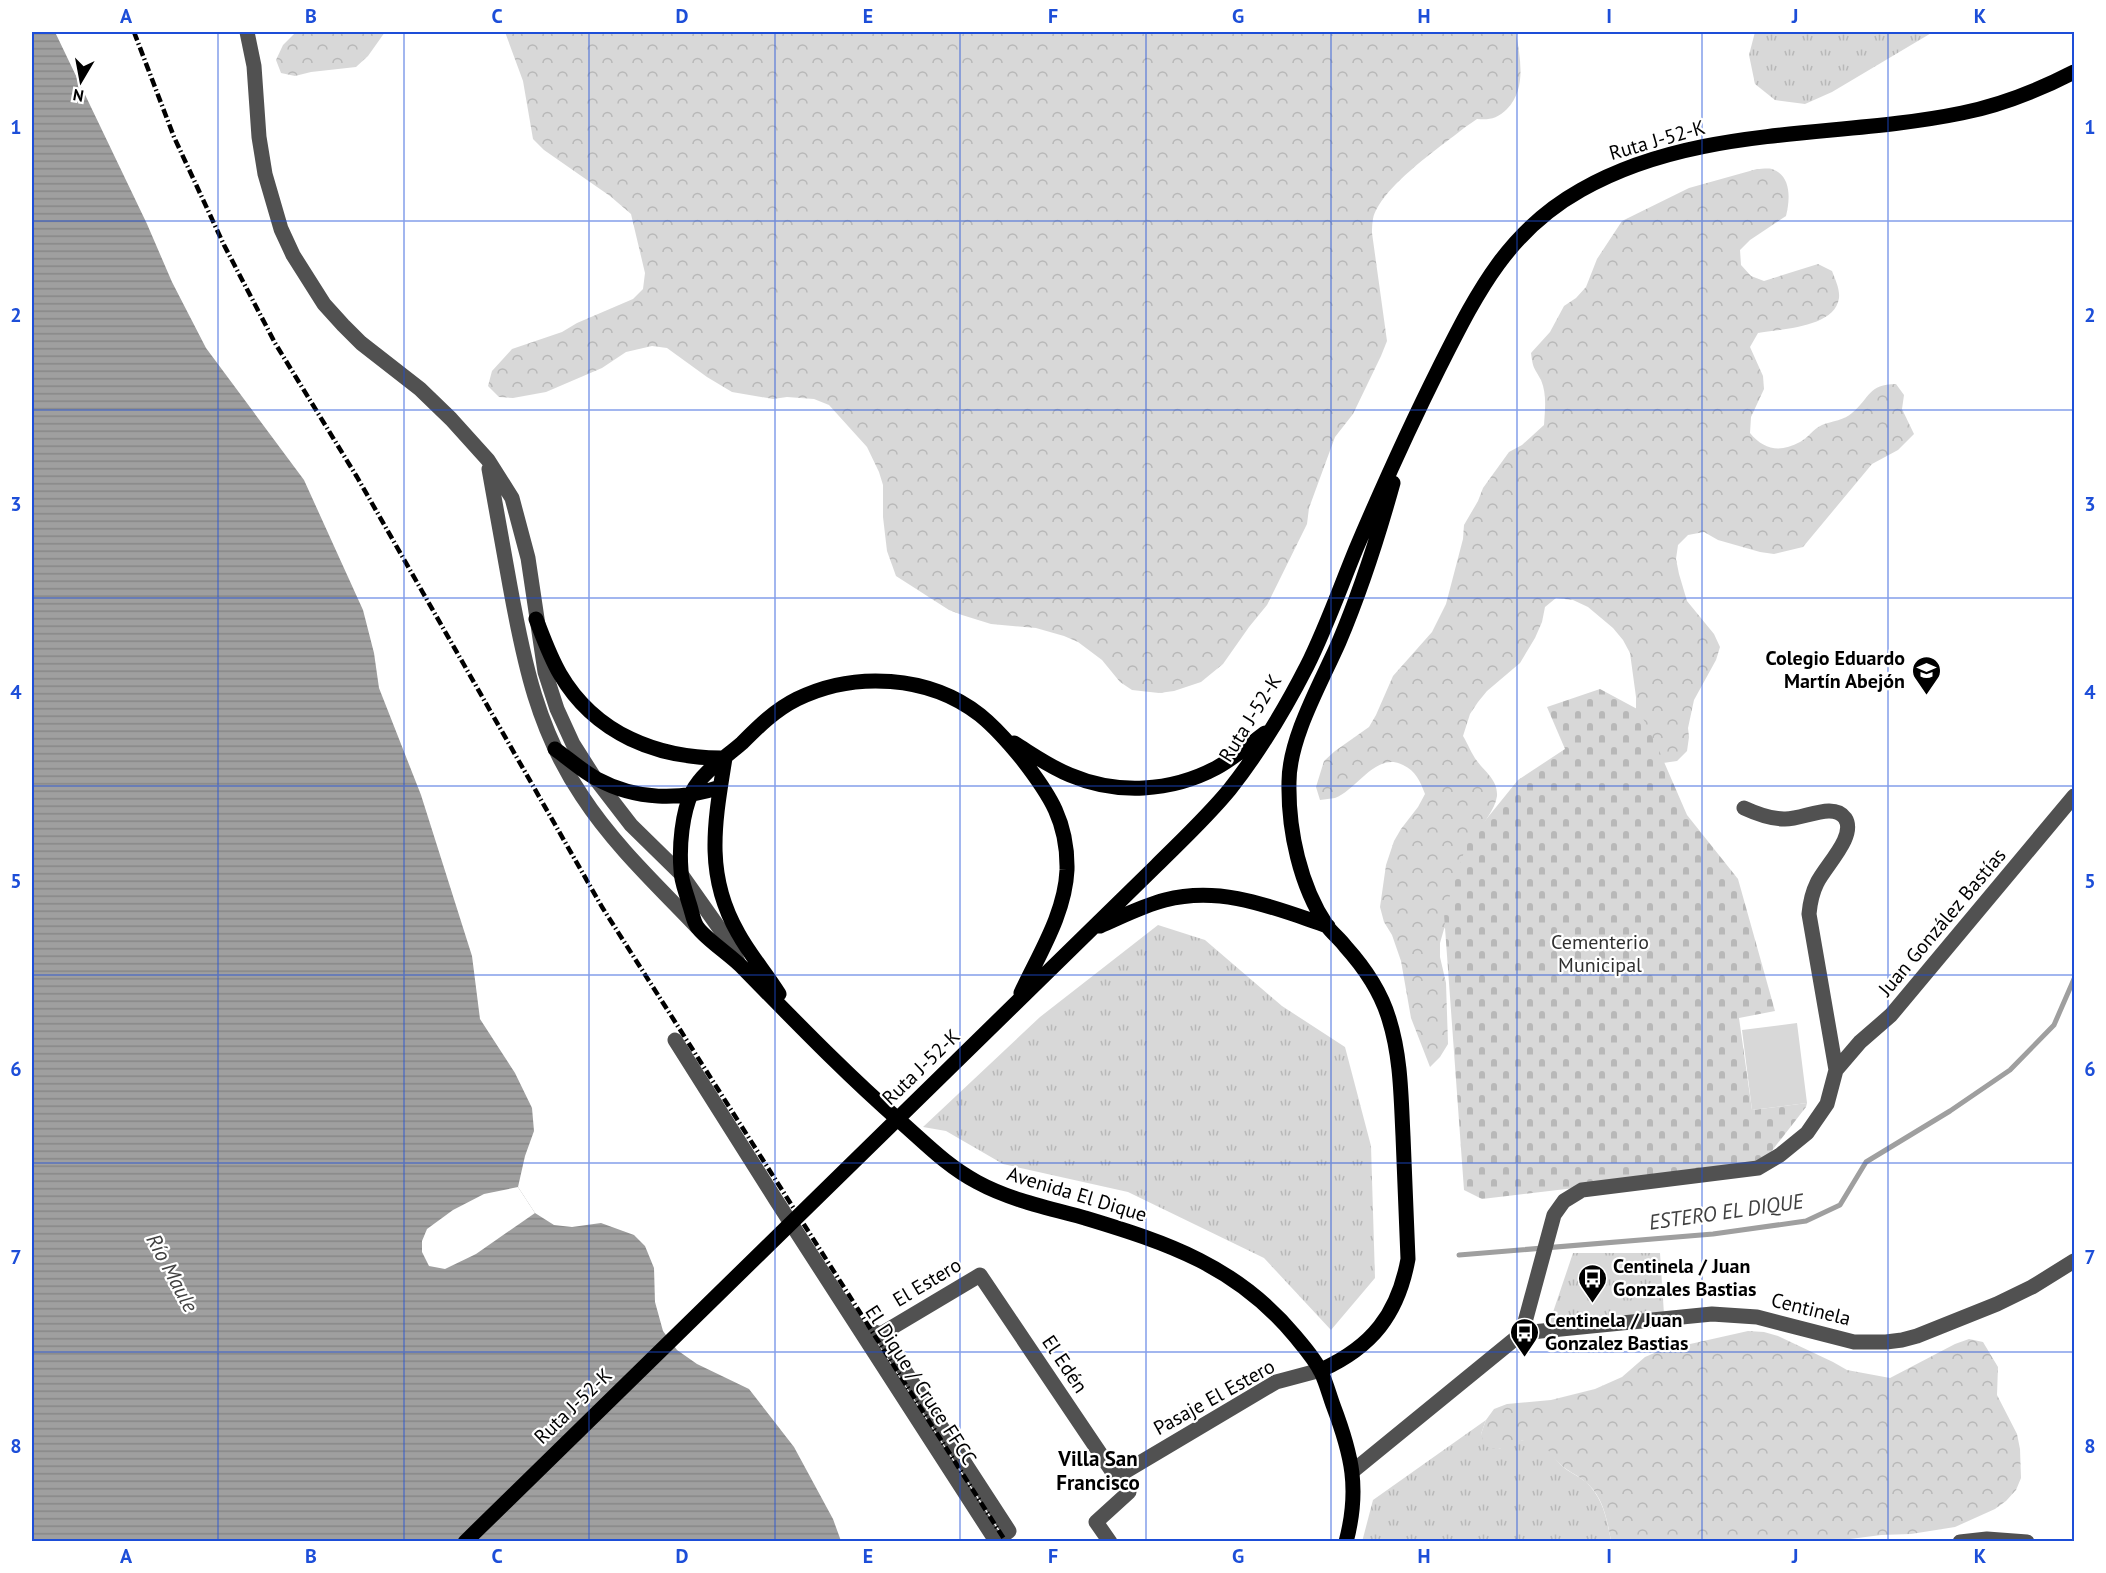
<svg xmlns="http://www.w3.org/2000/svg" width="2106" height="1573" font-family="'PT Sans',sans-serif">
<defs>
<pattern id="grass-tufts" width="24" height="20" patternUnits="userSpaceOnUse" patternTransform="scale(1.5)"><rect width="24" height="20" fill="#d8d8d8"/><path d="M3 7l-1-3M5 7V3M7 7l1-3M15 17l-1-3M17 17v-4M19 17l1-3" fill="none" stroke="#b8b8b8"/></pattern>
<pattern id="forest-crowns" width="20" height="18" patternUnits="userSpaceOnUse" patternTransform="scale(1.5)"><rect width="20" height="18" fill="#d8d8d8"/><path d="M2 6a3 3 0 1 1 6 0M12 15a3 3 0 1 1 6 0" fill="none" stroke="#b8b8b8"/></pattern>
<pattern id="cemetery-stones" width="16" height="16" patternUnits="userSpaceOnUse" patternTransform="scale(1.5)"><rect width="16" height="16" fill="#d8d8d8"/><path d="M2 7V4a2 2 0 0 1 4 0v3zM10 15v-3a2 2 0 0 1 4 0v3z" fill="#b8b8b8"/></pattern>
<pattern id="water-rules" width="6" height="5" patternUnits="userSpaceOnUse" patternTransform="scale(1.5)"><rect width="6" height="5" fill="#9f9f9f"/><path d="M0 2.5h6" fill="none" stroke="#878787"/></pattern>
</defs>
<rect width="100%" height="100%" fill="#fff"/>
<path fill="url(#grass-tufts)" d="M 1755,32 L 1933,32 L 1832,92 L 1805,104 L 1775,100 L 1755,84 L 1749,55 Z
M 1158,925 L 1205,940 L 1282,1006 L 1345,1047 L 1371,1146 L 1375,1278 L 1331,1330 L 1264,1258 L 1128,1192 L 1003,1164 L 946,1131 L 923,1127 L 1040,1017 Z
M 1573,1253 L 1660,1253 L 1664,1314 L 1548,1327 Z
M 1486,1420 L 1481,1434 L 1499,1449 C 1511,1443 1531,1434 1544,1444 C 1551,1450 1555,1460 1562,1466 C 1569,1472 1578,1476 1586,1482 C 1603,1498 1607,1519 1611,1541 L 1362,1542 L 1373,1500 Z"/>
<path fill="url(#forest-crowns)" d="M 296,32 L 385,32 L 368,56 L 356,67 L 311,72 L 295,76 L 281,73 L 276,60 L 283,45 Z
M 505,32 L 1516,32 C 1520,58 1527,88 1507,109 C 1497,119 1489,120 1477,119 L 1464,128 C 1439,148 1380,188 1373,219 C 1372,224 1372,229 1372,233 L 1387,341 L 1381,356 L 1353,414 L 1335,437 L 1309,508 L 1307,524 L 1267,605 L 1249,627 L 1223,664 L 1201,682 L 1174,691 L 1159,693 L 1132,690 L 1120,682 L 1102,660 L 1078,642 L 1064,636 L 1036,628 L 991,624 L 962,615 L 949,610 L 896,576 L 887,551 L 883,517 L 883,485 L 879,472 L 867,447 L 829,405 L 814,399 L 787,397 L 773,399 L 732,392 L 707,377 L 667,348 L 652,346 L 626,352 L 602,368 L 546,392 L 513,398 L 499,397 L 488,386 L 492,371 L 512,349 L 562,332 L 577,323 L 633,299 L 643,289 L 645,273 L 631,214 L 610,196 L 544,150 L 533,139 L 523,81 Z
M 1757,169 C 1761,169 1768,168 1772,169 C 1792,176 1790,200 1786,216 L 1750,240 L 1740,250 L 1741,265 L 1751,276 L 1764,281 L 1818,264 L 1832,271 C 1835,279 1840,289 1839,298 C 1835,328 1779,329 1758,333 L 1750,347 L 1763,376 L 1764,389 L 1751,417 L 1750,433 C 1764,450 1780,453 1800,442 C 1808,438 1813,429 1822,425 C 1832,421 1845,420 1852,413 C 1870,398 1868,384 1896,384 L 1904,395 L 1902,409 L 1914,434 L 1898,450 L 1872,464 L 1803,547 L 1774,554 L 1760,552 L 1718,540 L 1704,532 L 1688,535 L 1678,545 L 1676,559 L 1679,574 L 1687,601 L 1714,634 L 1720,647 L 1716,660 L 1694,700 L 1688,728 L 1689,737 L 1687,751 L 1677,761 L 1663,763 L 1636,712 L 1636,697 L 1630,653 L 1623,640 L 1613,628 L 1588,607 L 1573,600 L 1556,598 L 1545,607 L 1542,622 L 1535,638 L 1520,663 L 1487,691 L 1478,702 L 1470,714 L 1463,736 C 1468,744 1471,753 1477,761 C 1485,772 1498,780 1497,796 C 1495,810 1483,822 1478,834 L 1451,917 L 1444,929 L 1440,943 L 1440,957 L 1446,983 L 1448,1044 L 1440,1057 L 1430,1067 L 1411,1018 L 1401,961 L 1392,935 L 1384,922 L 1380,907 L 1386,865 L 1394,841 L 1401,829 L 1418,807 L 1425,794 C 1420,781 1416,771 1403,765 C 1376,751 1357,790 1335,798 C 1330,799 1325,799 1320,800 L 1316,787 L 1324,761 L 1335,751 L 1369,727 L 1376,715 L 1393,676 L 1432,632 L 1446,604 L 1463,539 L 1464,525 L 1478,501 L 1483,488 L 1509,452 L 1522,445 L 1544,425 C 1545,410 1547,394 1541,380 C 1534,367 1533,369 1531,353 L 1550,332 L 1564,306 L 1576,298 L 1586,287 L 1597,259 L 1622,221 L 1689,188 Z
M 1748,1331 L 1764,1332 L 1778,1336 L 1833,1362 L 1847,1370 L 1890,1378 L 1955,1344 L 1969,1339 L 1983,1342 L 1998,1367 L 1997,1395 L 2017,1434 L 2020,1449 L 2021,1478 L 2016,1490 L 2006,1501 L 1995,1509 L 1955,1527 L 1911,1534 L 1881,1535 L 1827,1542 L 1611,1541 C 1607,1519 1603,1494 1583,1480 C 1576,1474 1567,1471 1560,1464 C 1548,1453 1547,1442 1529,1440 C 1517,1439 1509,1448 1498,1449 C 1494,1449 1489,1447 1485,1446 L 1481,1434 L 1486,1420 L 1494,1409 L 1507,1404 L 1551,1400 L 1595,1389 L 1622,1377 L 1645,1357 L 1659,1351 Z"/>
<path fill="url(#cemetery-stones)" d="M 1600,689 L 1639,710 L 1661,755 L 1687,815 L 1738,879 L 1775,1011 L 1739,1018 L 1752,1110 L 1807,1103 L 1806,1107 L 1760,1166 L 1482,1199 L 1464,1190 L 1444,914 L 1467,843 L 1518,780 L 1565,749 L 1547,707 Z"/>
<path fill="#d8d8d8" d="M 1797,1023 L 1807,1103 L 1752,1110 L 1742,1030 Z"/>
<path fill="url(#water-rules)" d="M 32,32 L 55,32 L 147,224 L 172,282 L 206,348 L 304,480 L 363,610 L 374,653 L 379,688 L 421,795 L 472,956 L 480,1019 L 515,1073 L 532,1108 L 534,1131 L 525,1156 L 518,1187 L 535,1213 L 554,1225 L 572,1227 L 601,1223 L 634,1235 L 645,1246 L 654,1268 L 655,1302 L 663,1331 L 677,1350 L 697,1364 L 749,1389 L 794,1447 L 833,1519 L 841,1541 L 32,1542 Z"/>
<path fill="#fff" d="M 518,1187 L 535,1213 L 476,1254 L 445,1269 L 429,1266 L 422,1252 L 422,1241 L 427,1229 L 453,1210 L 484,1194 Z"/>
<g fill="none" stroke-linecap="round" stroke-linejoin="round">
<path stroke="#9f9f9f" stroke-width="5" d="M 1459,1255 L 1713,1234 L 1806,1221 L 1840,1205 L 1866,1162 L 1950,1111 L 2010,1070 L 2054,1025 L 2074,979"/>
<path stroke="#515151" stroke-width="15" d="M 247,32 L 254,66 L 259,137 L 265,174 L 281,229 L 293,255 L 324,304 L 343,325 L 361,343 L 420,389 L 451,419 L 488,460 L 512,498 L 528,558 L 545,672 L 557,709 L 573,744 L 594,777 L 631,825 L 681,874 L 729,942 L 738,962
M 489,469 C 496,508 503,547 510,586 C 524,663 538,731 582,796 C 614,845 657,885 697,927
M 675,1040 L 776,1200 L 996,1541 L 1009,1531 L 881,1334
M 1836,1070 L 1860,1042 L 1891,1015 L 2074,796
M 871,1331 L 881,1334 L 980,1275 L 1116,1477 L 1129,1492 L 1096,1522 L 1110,1542
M 1522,1333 L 1554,1215 L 1564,1201 L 1582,1190 L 1758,1168 L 1780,1155 L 1807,1133 L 1827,1104 L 1836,1070 L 1809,914 C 1810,903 1812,893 1817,883 C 1825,866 1857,836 1845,818 C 1833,801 1803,820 1784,819 C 1770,819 1757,814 1744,808
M 1353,1471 L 1522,1333 L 1712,1314 L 1757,1317 L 1854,1342 L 1886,1342 L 1902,1340 L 1917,1336 L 1997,1304 L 2032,1287 L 2074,1261
M 1116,1477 L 1276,1382 L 1321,1370
M 1960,1542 L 1987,1539 L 2027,1542"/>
<path stroke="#000" stroke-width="15" d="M 536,619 C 543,637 550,657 560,674 C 595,734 658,759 725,758
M 1014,743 C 1032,754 1050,767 1070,775 C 1117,795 1171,792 1216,768 C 1234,758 1249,745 1265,733
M 555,749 C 569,759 582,771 597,779 C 636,800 680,801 720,787
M 725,758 C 715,821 704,874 738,933 C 750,955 766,973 779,994
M 1100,926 C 1121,917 1142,906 1165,900 C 1222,885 1274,908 1328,926
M 1021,993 C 1039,954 1065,914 1067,870 C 1068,822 1050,795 1022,759 C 1009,743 996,728 980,715 C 929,675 854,671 797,699 C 775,710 759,726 742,743 C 725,758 703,771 692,792 C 682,813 679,846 681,870 C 681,881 686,892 689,903 C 692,911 693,922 698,928 C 708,941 732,956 744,969 C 795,1021 846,1074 901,1122 C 926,1144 947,1166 977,1182 C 1010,1200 1048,1208 1085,1218 C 1168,1243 1237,1266 1295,1336 C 1304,1347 1315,1359 1321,1372 C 1326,1382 1329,1394 1333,1405 C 1352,1455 1360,1489 1346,1542
M 1321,1370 C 1372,1347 1398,1314 1408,1259 C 1406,1218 1405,1177 1403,1136 C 1401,1097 1401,1057 1389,1019 C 1381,992 1364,967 1345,946 C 1340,939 1332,933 1327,926 C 1300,886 1288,830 1289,782 C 1289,738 1321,683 1339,642 C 1361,590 1378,537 1393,483
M 465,1542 L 1156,866 C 1181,841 1208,816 1230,789 C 1260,751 1285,709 1307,666 C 1326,628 1340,588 1356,549 C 1382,488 1409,428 1439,368 C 1476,295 1506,232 1581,190 C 1697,124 1836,139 1962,113 C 2002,105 2039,90 2074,72"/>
<path stroke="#000" stroke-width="4.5" stroke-dasharray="9 3 1.5 3" stroke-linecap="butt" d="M 134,32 L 174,137 L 224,245 L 275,343 L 357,477 L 602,907 L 1006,1542"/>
</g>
<path fill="none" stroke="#1d4ed8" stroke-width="1.5" stroke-opacity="0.55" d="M 218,32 L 218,1542M 404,32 L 404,1542M 589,32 L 589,1542M 775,32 L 775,1542M 960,32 L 960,1542M 1146,32 L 1146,1542M 1331,32 L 1331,1542M 1517,32 L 1517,1542M 1702,32 L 1702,1542M 1888,32 L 1888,1542M 32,221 L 2074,221M 32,410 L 2074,410M 32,598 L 2074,598M 32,786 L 2074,786M 32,975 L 2074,975M 32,1163 L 2074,1163M 32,1352 L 2074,1352"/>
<defs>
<symbol id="school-pin" viewBox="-11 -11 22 30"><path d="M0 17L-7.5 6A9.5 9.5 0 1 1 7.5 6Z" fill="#000" stroke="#fff"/><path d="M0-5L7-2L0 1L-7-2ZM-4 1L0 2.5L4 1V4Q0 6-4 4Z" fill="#fff"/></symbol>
<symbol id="bus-pin" viewBox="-11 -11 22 30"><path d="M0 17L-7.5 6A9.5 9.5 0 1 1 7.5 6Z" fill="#000" stroke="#fff"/><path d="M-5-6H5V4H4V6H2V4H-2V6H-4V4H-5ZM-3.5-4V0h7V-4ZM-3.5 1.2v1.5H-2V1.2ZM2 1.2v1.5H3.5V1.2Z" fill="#fff"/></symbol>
</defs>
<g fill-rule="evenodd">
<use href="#school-pin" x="1910" y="654" width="33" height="45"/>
<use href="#bus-pin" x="1576" y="1262" width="33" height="45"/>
<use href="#bus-pin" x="1508" y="1316" width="33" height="45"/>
</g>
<g text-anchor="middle" stroke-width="4.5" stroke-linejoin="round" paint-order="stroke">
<g font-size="20" fill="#000" stroke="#fff">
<text transform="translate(1657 140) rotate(-16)" y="7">Ruta J-52-K</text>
<text transform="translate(1250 718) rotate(-58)" y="7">Ruta J-52-K</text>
<text transform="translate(1942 922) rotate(-50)" y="7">Juan González Bastías</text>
<text transform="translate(921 1067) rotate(-44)" y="7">Ruta J-52-K</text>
<text transform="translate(1077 1194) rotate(17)" y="7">Avenida El Dique</text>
<text transform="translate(927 1282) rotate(-31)" y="7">El Estero</text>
<text transform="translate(1811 1309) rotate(14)" y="7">Centinela</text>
<text transform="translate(1065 1364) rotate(56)" y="7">El Edén</text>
<text transform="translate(921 1385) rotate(57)" y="7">El Dique / Cruce FFCC</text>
<text transform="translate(1214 1397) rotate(-29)" y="7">Pasaje El Estero</text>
<text transform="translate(573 1406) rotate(-44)" y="7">Ruta J-52-K</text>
</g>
<g font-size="20" font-weight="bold" fill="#000" stroke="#fff" text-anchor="start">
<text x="1905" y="665" text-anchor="end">Colegio Eduardo<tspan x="1905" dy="23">Martín Abejón</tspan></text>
<text x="1613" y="1273">Centinela / Juan<tspan x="1613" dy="23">Gonzales Bastias</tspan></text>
<text x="1545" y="1327">Centinela / Juan<tspan x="1545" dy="23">Gonzalez Bastias</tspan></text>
</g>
<g font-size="20" fill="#2f2f2f" stroke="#fff">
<text x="1600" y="949">Cementerio<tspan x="1600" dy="23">Municipal</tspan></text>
</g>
<g font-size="21" font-style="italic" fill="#404040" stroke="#fff">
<text transform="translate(1726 1212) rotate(-8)" y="7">ESTERO EL DIQUE</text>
<text transform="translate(172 1273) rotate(62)" y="7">Río Maule</text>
</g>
<g font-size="21" font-weight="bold" fill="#000" stroke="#fff">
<text x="1098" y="1466">Villa San<tspan x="1098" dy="24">Francisco</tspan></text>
</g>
</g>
<rect width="2106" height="1573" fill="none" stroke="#ffffff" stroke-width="66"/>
<g transform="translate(81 81) rotate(190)" stroke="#ffffff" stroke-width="4.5" paint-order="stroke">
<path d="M0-4.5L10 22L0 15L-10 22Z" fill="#000000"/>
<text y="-9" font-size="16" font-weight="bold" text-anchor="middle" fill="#000000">N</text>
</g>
<rect x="33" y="33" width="2040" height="1507" fill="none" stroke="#1d4ed8" stroke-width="2"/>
<g font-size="20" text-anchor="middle" font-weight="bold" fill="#1d4ed8">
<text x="126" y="23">A</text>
<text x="311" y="23">B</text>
<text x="497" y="23">C</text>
<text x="682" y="23">D</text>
<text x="868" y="23">E</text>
<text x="1053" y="23">F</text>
<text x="1238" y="23">G</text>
<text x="1424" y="23">H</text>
<text x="1609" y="23">I</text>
<text x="1795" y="23">J</text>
<text x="1980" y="23">K</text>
<text x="16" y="134">1</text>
<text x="2090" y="134">1</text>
<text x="16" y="322">2</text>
<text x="2090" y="322">2</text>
<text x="16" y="511">3</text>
<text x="2090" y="511">3</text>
<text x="16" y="699">4</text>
<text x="2090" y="699">4</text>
<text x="16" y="888">5</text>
<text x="2090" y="888">5</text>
<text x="16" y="1076">6</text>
<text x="2090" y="1076">6</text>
<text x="16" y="1264">7</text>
<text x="2090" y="1264">7</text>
<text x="16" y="1453">8</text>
<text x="2090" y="1453">8</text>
<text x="126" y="1563">A</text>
<text x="311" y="1563">B</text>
<text x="497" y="1563">C</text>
<text x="682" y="1563">D</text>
<text x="868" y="1563">E</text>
<text x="1053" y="1563">F</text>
<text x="1238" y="1563">G</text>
<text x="1424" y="1563">H</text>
<text x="1609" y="1563">I</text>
<text x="1795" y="1563">J</text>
<text x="1980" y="1563">K</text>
</g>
</svg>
